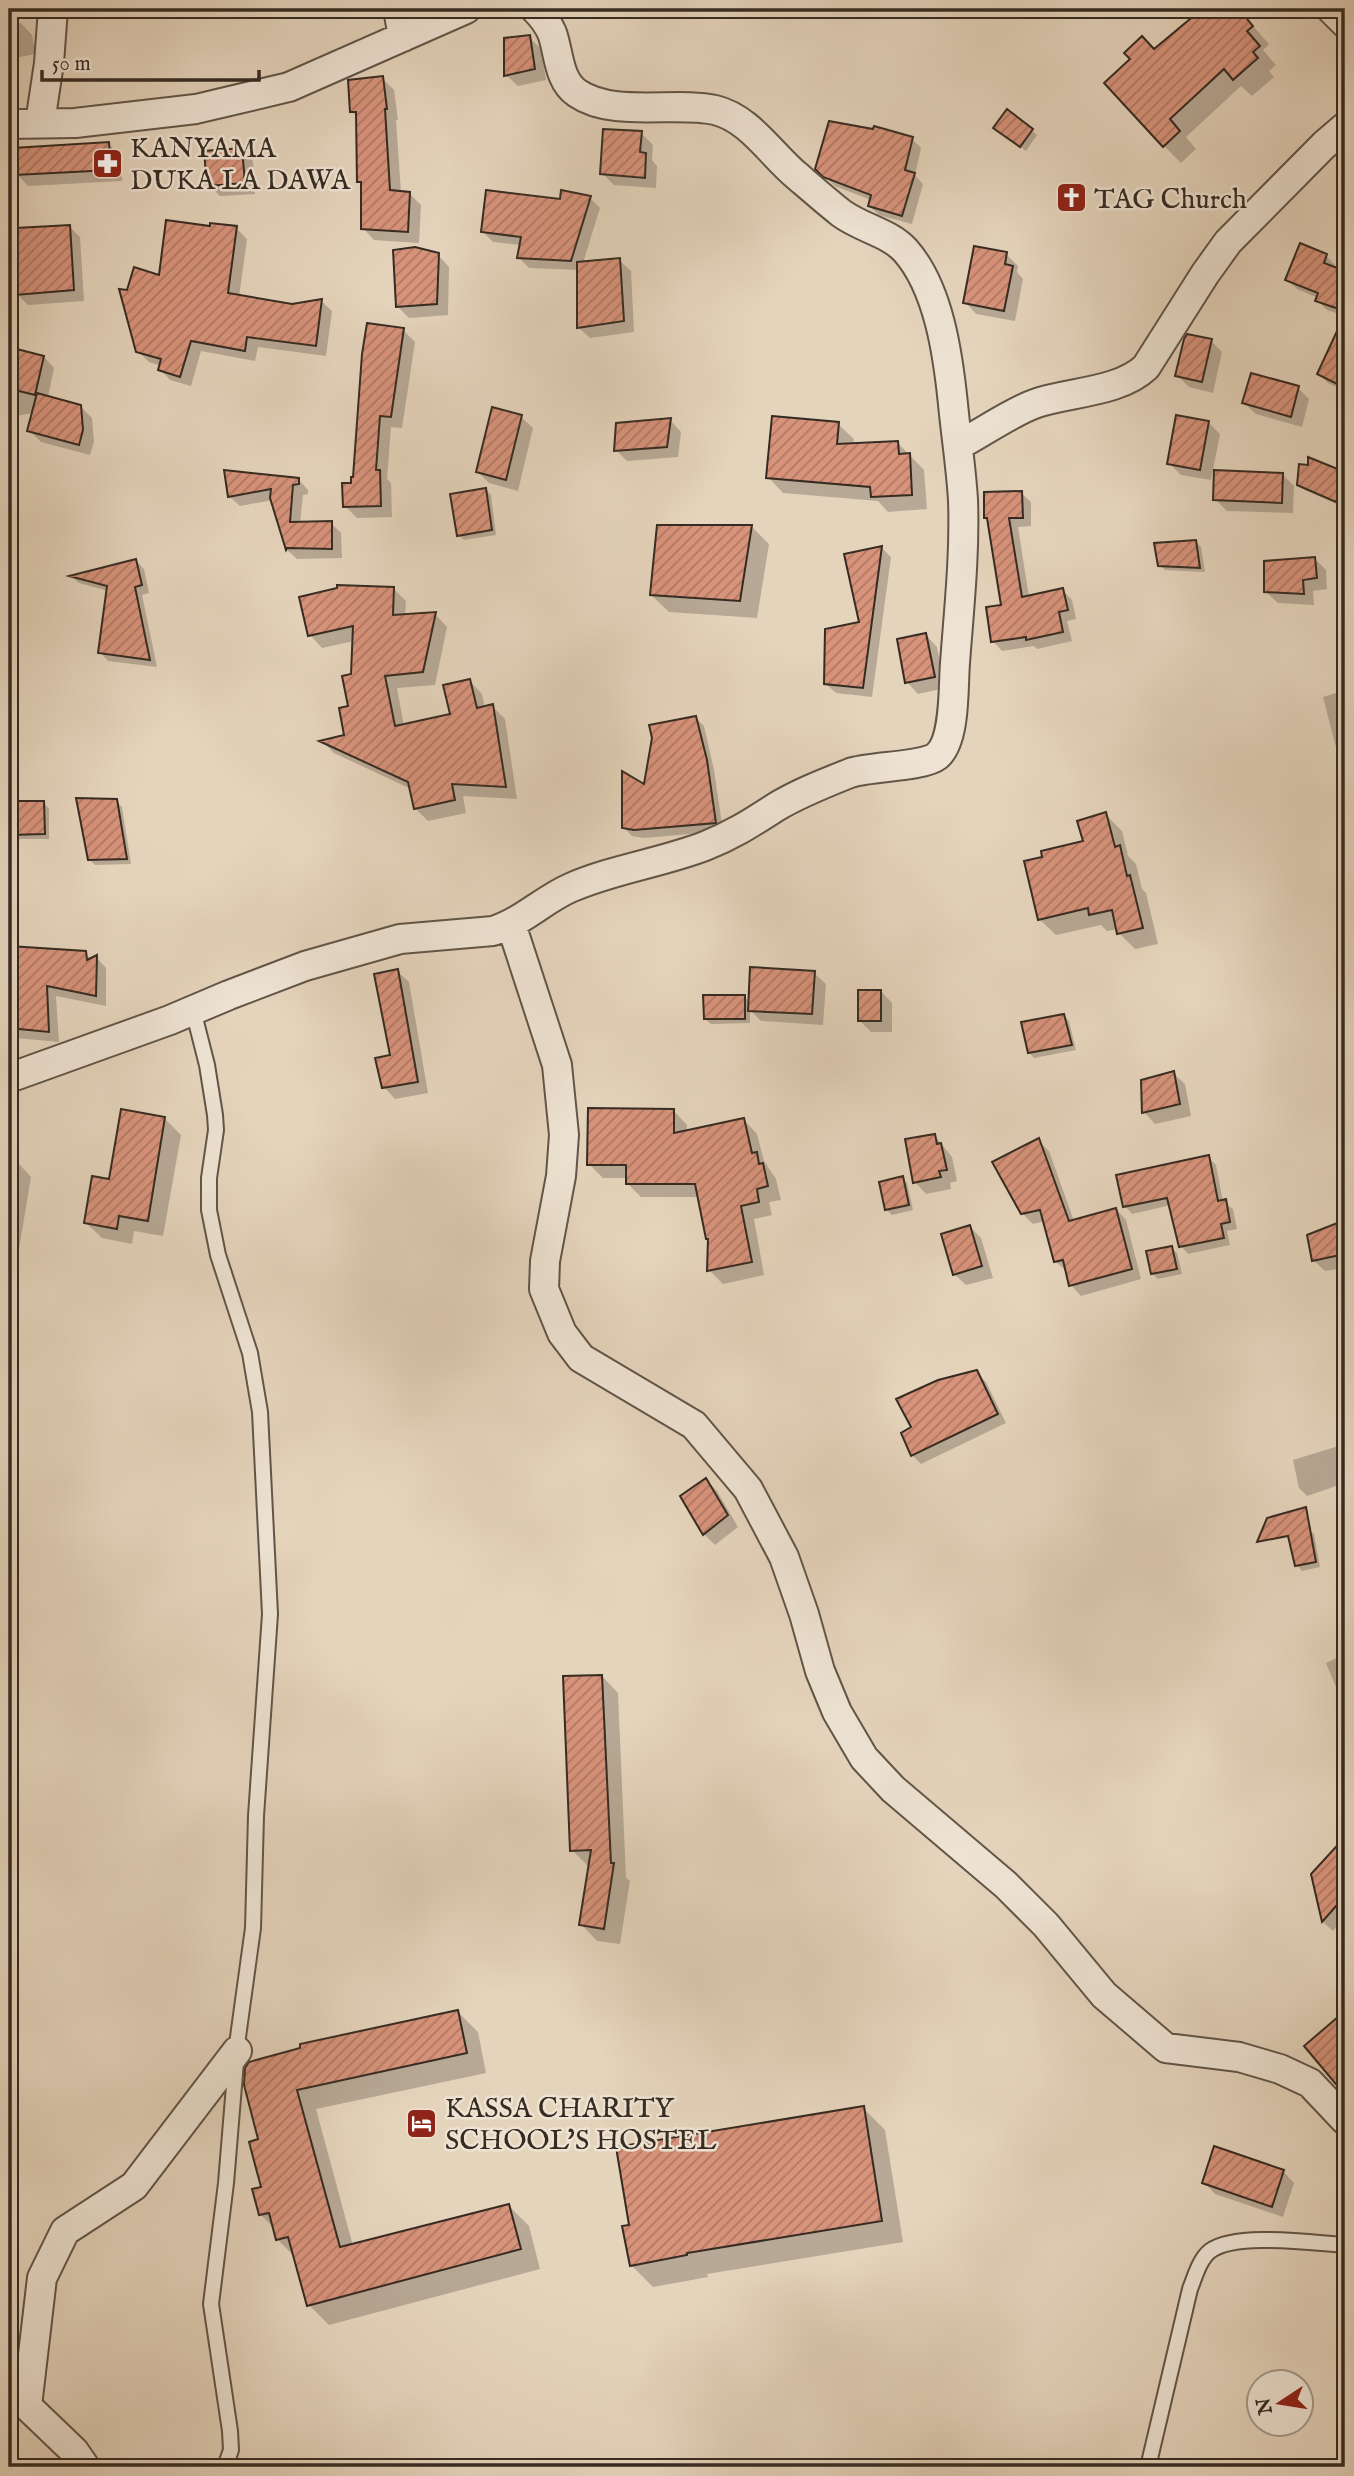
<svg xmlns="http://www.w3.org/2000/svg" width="1354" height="2476" font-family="'IM FELL English',serif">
<defs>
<pattern id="building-hatch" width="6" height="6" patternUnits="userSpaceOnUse" patternTransform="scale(1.75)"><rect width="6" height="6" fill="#d8937b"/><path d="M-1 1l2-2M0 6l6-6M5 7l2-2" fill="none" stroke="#b07864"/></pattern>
</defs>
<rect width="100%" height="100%" fill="#e5d4bc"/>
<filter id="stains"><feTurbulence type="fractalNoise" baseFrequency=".00286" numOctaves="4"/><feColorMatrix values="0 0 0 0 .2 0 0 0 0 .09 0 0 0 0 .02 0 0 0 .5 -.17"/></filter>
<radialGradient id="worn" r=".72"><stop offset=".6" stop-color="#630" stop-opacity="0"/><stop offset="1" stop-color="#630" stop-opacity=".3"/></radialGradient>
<path fill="#0003" d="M 1205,9 L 1238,9 L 1269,44 L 1263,50 L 1276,65 L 1269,71 L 1274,77 L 1252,96 L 1241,86 L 1186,137 L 1196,149 L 1181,163 L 1164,146 L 1132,59 L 1155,51 Z
M 9,18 L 15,25 L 21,23 L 32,35 L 36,54 L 9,59 Z
M 529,37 L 541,49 L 546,80 L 518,86 L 506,75 Z
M 382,78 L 394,90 L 398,120 L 396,120 L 401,193 L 410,194 L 421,205 L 419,243 L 374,240 L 363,228 L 363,186 L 359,181 L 358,117 L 352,112 Z
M 1007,111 L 1037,135 L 1026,151 L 1001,133 Z
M 641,133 L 653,145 L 652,160 L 657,166 L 656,188 L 614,185 L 602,173 Z
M 912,139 L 921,148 L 915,175 L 923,184 L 912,224 L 879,215 L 869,206 L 871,200 L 835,186 L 817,169 Z
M 109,144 L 120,156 L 122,181 L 28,186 L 17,174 Z
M 241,149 L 253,161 L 255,194 L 220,196 L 208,185 Z
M 590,198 L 600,208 L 583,263 L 619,260 L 631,271 L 634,332 L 590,338 L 578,327 L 579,270 L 529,268 L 519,258 L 521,245 L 493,242 L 483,232 L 562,201 Z
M 69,226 L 80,237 L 84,301 L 28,305 L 9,286 L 9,255 L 20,254 Z
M 212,228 L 236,228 L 247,239 L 239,297 L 292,306 L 321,301 L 332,311 L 326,356 L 258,347 L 255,361 L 201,351 L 191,386 L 170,380 L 160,369 L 161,366 L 149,362 L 138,351 L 129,293 L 161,277 Z
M 1006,254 L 1018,266 L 1017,272 L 1023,279 L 1015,321 L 976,314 L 965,302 Z
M 438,255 L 449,267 L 448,315 L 409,318 L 397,306 Z
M 1326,256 L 1335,265 L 1334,268 L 1345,272 L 1345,316 L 1327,310 L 1317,300 L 1318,298 L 1297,289 L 1287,279 Z
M 1345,318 L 1345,391 L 1328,383 L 1319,374 Z
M 403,330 L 415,342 L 402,428 L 391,427 L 387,479 L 391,483 L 392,517 L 357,518 L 345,506 Z
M 1211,341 L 1222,352 L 1213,393 L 1189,387 L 1177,375 Z
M 9,349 L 44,357 L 54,368 L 48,397 L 80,406 L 92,418 L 94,442 L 90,455 L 41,442 L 29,430 L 33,413 L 9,417 Z
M 1298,388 L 1309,399 L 1302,427 L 1256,414 L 1244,403 Z
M 521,417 L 533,428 L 518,491 L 489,483 L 478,472 Z
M 670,420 L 681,432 L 678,457 L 627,461 L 616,450 Z
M 1209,423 L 1220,434 L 1211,480 L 1181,475 L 1169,463 Z
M 838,424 L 854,439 L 853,445 L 898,443 L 924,470 L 927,509 L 888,512 L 878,501 L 783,493 L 768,477 Z
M 1310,459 L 1345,474 L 1345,497 L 1341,506 L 1305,490 L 1299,484 L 1309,467 Z
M 1283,475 L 1294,486 L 1293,513 L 1227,511 L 1215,499 Z
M 298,479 L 308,490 L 308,494 L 303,495 L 300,524 L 331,523 L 341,533 L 342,558 L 297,559 L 287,550 L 273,500 L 240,506 L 229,496 Z
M 486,490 L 491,495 L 496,535 L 464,540 L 458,535 Z
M 1021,493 L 1031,502 L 1031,526 L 1018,527 L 1029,597 L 1062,590 L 1072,600 L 1076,619 L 1067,621 L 1072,641 L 1037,649 L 1034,646 L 1002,651 L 993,641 L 1003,607 L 989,520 L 986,518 Z
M 752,527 L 769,544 L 757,618 L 669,612 L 651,595 Z
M 1195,541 L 1201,547 L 1205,572 L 1165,570 L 1159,565 Z
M 882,548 L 891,557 L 872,697 L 836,693 L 826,684 L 861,624 Z
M 1314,558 L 1326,570 L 1327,589 L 1313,591 L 1314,605 L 1278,603 L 1266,592 Z
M 136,561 L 144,569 L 149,593 L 142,595 L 157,667 L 108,661 L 100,652 L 108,591 L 79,583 L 72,577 Z
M 393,588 L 406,601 L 405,616 L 435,614 L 447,627 L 435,685 L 397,688 L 404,726 L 453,715 L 470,681 L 482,694 L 485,708 L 492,706 L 505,719 L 517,799 L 463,796 L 466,813 L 428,821 L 415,808 L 411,789 L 334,753 L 323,742 L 346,737 L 354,641 L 322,648 L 310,635 Z
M 926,635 L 937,647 L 945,688 L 918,694 L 907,682 Z
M 1339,692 L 1345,701 L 1345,782 L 1323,697 Z
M 696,718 L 704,726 L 714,770 L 723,831 L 644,838 L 632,836 L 624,828 L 645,786 Z
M 116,801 L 122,807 L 131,864 L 95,865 L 90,860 Z
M 9,803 L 44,803 L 49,809 L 49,839 L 9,839 Z
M 1105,814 L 1122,831 L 1128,856 L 1136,864 L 1142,889 L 1146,893 L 1158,944 L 1135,949 L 1119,933 L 1118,929 L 1107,931 L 1101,925 L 1056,935 L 1039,919 L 1045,858 L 1085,842 Z
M 9,950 L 85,953 L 91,959 L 96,957 L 106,968 L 106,1006 L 56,996 L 59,1042 L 15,1038 L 9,1032 Z
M 1342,969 L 1345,969 L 1345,988 Z
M 397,971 L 409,982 L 428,1093 L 395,1099 L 384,1087 L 392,1056 Z
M 814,973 L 826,984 L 823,1025 L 761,1021 L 750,1010 L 750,1023 L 711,1024 L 705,1019 L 744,997 L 750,1002 Z
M 881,991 L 892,1003 L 892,1032 L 871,1032 L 860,1021 Z
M 1064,1016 L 1069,1021 L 1076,1050 L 1034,1058 L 1029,1052 Z
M 1173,1073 L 1185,1084 L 1191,1116 L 1155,1124 L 1144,1112 Z
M 674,1111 L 687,1125 L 687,1132 L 744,1120 L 757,1134 L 764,1161 L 776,1179 L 781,1200 L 769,1202 L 772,1215 L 754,1219 L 764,1275 L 723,1284 L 709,1270 L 710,1240 L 699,1197 L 641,1197 L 627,1183 L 627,1178 L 603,1178 L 589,1164 Z
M 165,1119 L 181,1135 L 163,1236 L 134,1231 L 132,1244 L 102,1238 L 85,1222 L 111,1181 Z
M 934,1135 L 952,1157 L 957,1181 L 950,1183 L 951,1189 L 926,1194 L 915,1182 Z
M 1038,1141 L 1049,1151 L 1074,1221 L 1116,1209 L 1126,1220 L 1141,1279 L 1081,1296 L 1071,1285 L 1066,1271 L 1055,1261 L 1045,1221 L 1033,1224 L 1022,1213 Z
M 1208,1157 L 1216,1165 L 1223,1202 L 1233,1209 L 1237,1229 L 1227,1231 L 1230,1245 L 1188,1254 L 1181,1246 L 1171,1205 L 1132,1214 L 1125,1206 Z
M 9,1162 L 20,1165 L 31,1177 L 19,1249 L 9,1247 Z
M 902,1178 L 907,1183 L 913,1210 L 892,1215 L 887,1210 Z
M 1345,1222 L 1345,1268 L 1325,1271 L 1313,1260 L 1309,1236 Z
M 970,1227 L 981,1238 L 993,1278 L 966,1285 L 954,1274 Z
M 1171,1248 L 1177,1253 L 1182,1274 L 1158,1279 L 1152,1273 Z
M 976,1372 L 986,1382 L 1006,1423 L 921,1464 L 912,1455 L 913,1427 Z
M 1345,1444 L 1345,1483 L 1307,1496 L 1299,1488 L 1293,1460 Z
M 706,1480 L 717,1491 L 738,1527 L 715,1545 L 704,1534 L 683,1497 Z
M 1309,1529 L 1314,1534 L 1320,1567 L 1302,1571 L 1297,1565 Z
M 1345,1654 L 1345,1709 L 1326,1663 Z
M 602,1676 L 618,1693 L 626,1878 L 630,1881 L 620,1944 L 597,1941 L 581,1924 L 589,1867 L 572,1850 Z
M 1345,1840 L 1345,1918 L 1333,1931 L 1323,1922 L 1313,1875 Z
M 458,2012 L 478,2032 L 486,2073 L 316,2109 L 353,2246 L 509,2206 L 529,2226 L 540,2269 L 329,2325 L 309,2305 L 295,2257 L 277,2239 L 274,2228 L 261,2215 L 263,2188 L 260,2141 L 245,2085 Z
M 863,2108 L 885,2130 L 903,2242 L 707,2274 L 708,2277 L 653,2287 L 631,2265 Z
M 1283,2171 L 1294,2183 L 1283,2217 L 1215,2194 L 1204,2182 Z"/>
<path fill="url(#building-hatch)" stroke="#362b22" stroke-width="2" d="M 1202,9 L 1239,9 L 1253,26 L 1247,31 L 1260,46 L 1253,52 L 1258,58 L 1233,80 L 1224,69 L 1170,119 L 1180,131 L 1163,147 L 1104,83 L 1130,59 L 1124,53 L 1142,36 L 1154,49 Z
M 530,35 L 535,69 L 504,76 L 504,38 Z
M 383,76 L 387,109 L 385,109 L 390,190 L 410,192 L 408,232 L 361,229 L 361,182 L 357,182 L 356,112 L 350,112 L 348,80 Z
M 1007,109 L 1033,129 L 1020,147 L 993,128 Z
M 829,121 L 873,129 L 874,126 L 913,137 L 905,170 L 915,173 L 902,216 L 868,206 L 871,195 L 823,177 L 815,169 Z
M 603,129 L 642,131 L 640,152 L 646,153 L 645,178 L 600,174 Z
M 109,142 L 111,170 L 15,175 L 13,148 Z
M 242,148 L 245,183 L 207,186 L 204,151 Z
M 486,190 L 560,199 L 561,190 L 591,196 L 571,261 L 517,258 L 521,237 L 481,232 Z
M 166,220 L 210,226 L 210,223 L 237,226 L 228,293 L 292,304 L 322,299 L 316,346 L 247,337 L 245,351 L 191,341 L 180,377 L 158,370 L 161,359 L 136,352 L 119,289 L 127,290 L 134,267 L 159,275 Z
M 70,225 L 74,290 L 15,295 L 14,282 L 9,282 L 9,253 L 18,252 L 16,228 Z
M 1300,243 L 1327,254 L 1324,263 L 1345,271 L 1345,311 L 1315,301 L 1318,293 L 1285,280 Z
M 974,246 L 1007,252 L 1005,264 L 1013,266 L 1004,311 L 963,303 Z
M 415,247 L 439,253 L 437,304 L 396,307 L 393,250 Z
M 620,258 L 624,321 L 577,328 L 577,262 Z
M 1345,314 L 1345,388 L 1317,374 Z
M 367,323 L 404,328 L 391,417 L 380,416 L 376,470 L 380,470 L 381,506 L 343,507 L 342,483 L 351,483 L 351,477 L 353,477 L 362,354 Z
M 1187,334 L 1212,339 L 1202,382 L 1175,376 L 1184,339 Z
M 9,347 L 44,356 L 35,395 L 11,389 L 16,373 L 9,371 Z
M 1251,373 L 1299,386 L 1291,417 L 1242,403 Z
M 37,393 L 81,405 L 83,430 L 79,445 L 27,431 Z
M 492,407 L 522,415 L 506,480 L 476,472 Z
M 1176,415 L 1209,421 L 1200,470 L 1167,464 Z
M 772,416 L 839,422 L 837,444 L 898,441 L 899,454 L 910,453 L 912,495 L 871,497 L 870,487 L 766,478 Z
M 671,418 L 667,447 L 614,451 L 616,423 Z
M 1308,457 L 1345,472 L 1345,479 L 1336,502 L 1297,485 L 1299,464 L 1308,465 Z
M 224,470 L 299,478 L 299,484 L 293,485 L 290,522 L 332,521 L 332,549 L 287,548 L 286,550 L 270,498 L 271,489 L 228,497 Z
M 1214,470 L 1283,473 L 1282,503 L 1213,500 Z
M 486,488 L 492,530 L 457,536 L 450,494 Z
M 1022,491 L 1023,518 L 1009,518 L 1022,597 L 1063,588 L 1068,610 L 1059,612 L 1063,632 L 1026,640 L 1026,637 L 991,642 L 986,607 L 1001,605 L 987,518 L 984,518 L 984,492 Z
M 657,525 L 752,525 L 740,601 L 650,595 Z
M 1196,540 L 1200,568 L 1158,566 L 1154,543 Z
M 882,546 L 863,688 L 824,684 L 825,629 L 859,622 L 844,554 Z
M 1315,557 L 1317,578 L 1303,580 L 1304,594 L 1264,592 L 1264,561 Z
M 136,559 L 142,585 L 135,587 L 150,660 L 98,653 L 107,586 L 69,576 Z
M 337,585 L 394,587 L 393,615 L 436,612 L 423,672 L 385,676 L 395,726 L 450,714 L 443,685 L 470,679 L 477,708 L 493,704 L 506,787 L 452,784 L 455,800 L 414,809 L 408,782 L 319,741 L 344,735 L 339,708 L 348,706 L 342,676 L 351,674 L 353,626 L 308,636 L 299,597 L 337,588 Z
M 926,633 L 935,677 L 905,683 L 897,639 Z
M 696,716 L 707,760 L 716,823 L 634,830 L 622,828 L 622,771 L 644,784 L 652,738 L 649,725 Z
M 76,798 L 117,799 L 127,859 L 88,860 Z
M 9,801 L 44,801 L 45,834 L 9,835 Z
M 1106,812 L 1115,847 L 1120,845 L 1127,876 L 1130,875 L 1143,928 L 1117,934 L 1112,910 L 1089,915 L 1088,908 L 1038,920 L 1024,861 L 1042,857 L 1041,851 L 1083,841 L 1077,821 Z
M 9,946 L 86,951 L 87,960 L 97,955 L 96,996 L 47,986 L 49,1032 L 9,1028 Z
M 750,967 L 815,971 L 812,1014 L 748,1011 Z
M 398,969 L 418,1082 L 382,1088 L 375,1058 L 390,1055 L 374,974 Z
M 858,990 L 881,990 L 881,1021 L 858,1021 Z
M 703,995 L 745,995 L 745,1019 L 704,1019 Z
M 1064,1014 L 1072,1045 L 1028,1053 L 1021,1022 Z
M 1174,1071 L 1180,1104 L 1142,1113 L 1141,1080 Z
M 588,1108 L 674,1109 L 674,1133 L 744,1118 L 752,1153 L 757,1152 L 759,1164 L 763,1163 L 768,1186 L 757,1189 L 759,1202 L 741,1206 L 752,1262 L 707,1271 L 708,1239 L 706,1239 L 695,1184 L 626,1184 L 626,1165 L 587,1165 Z
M 121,1109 L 165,1117 L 148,1221 L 119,1216 L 117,1229 L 84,1223 L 92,1176 L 109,1179 Z
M 935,1134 L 937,1144 L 941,1143 L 947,1170 L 939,1171 L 941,1177 L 913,1183 L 905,1139 Z
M 1039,1138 L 1069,1221 L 1116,1208 L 1132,1269 L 1069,1286 L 1063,1260 L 1054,1262 L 1040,1210 L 1021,1214 L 992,1162 Z
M 1209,1155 L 1218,1201 L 1226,1199 L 1230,1222 L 1221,1224 L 1224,1238 L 1179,1247 L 1167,1198 L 1123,1207 L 1116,1175 Z
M 903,1176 L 909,1205 L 885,1210 L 879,1182 Z
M 1345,1220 L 1345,1254 L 1312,1261 L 1307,1235 Z
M 970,1225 L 982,1266 L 953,1275 L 941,1234 Z
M 1172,1246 L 1177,1269 L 1151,1274 L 1146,1251 Z
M 977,1370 L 998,1414 L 911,1456 L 901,1433 L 911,1427 L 896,1399 L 938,1380 Z
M 706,1478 L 728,1515 L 703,1535 L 680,1496 Z
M 1306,1507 L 1316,1562 L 1295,1566 L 1288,1536 L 1257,1542 L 1267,1518 Z
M 602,1675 L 611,1863 L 614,1863 L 604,1929 L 579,1925 L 591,1850 L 570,1851 L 563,1676 Z
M 1345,1837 L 1345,1896 L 1322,1922 L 1311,1874 Z
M 458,2010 L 467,2053 L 297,2090 L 340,2247 L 509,2204 L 521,2249 L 307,2306 L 288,2237 L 276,2240 L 269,2213 L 259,2215 L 252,2189 L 261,2187 L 249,2142 L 258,2139 L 244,2085 L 245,2068 L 249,2062 L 300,2048 L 300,2044 Z
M 1345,2011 L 1345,2095 L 1304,2046 Z
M 864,2106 L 882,2221 L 687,2253 L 687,2255 L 630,2266 L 622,2226 L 629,2225 L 616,2147 Z
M 1214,2146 L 1284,2170 L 1272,2207 L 1202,2183 Z"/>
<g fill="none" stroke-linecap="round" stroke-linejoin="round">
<defs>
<path id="lane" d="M 193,1010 L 207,1065 L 215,1115 L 216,1130 L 209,1178 L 209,1210 L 218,1255 L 250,1353 L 260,1412 L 270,1614 L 256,1816 L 253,1928 L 238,2037 L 226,2183 L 211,2304 L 230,2431 L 231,2450 L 225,2467
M 1148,2467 L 1190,2289 C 1195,2277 1199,2260 1210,2251 C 1236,2232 1312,2243 1345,2245"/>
<path id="street" d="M 398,9 L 403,37
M 1331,9 L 1345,23
M 40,123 L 49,63 L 53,9
M 9,124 L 75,123 L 196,109 L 289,87 L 466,9
M 959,445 C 980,434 1015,410 1037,403 C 1070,392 1120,392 1146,367 L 1205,274 L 1228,242 L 1324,145 L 1345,127
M 511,924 L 557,1065 L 564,1135 L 561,1176 L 545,1261 L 544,1289 L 562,1333 L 581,1358 L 694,1425 L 748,1489 L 784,1557 L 804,1614 L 820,1671 L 837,1712 L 864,1758 L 893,1789 L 1006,1885 L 1046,1925 L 1104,1995 L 1166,2048 L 1239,2057 L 1280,2069 L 1310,2083 L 1345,2120
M 9,1078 L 170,1020 L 229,995 L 305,966 L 400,939 L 493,931 C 522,922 543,900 570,888 C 613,869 661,863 705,846 C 733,835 751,823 776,807 C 799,793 825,783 850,773 C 871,766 923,767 937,756 C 956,740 953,686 955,663 C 959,609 965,554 963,500 C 961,467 956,436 953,404 C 948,355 939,288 905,250 C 888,232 861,228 841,213 C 826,201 810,187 796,175 C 771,154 749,118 715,110 C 675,101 613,118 577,93 C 558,80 559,52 552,33 C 548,24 542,16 535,9
M 85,2467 L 74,2451 L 27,2406 L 42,2278 L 65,2231 L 134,2186 L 237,2051"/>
</defs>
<use href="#lane" stroke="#625548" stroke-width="18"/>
<use href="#street" stroke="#625548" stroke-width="32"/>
<use href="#lane" stroke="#eee3d3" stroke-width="14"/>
<use href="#street" stroke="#eee3d3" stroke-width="28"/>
</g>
<defs>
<symbol id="pharmacy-square" viewBox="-11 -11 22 22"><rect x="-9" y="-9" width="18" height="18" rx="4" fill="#8f2418" stroke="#eee3d3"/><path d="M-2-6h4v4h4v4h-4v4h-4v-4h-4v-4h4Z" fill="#fff"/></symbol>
<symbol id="church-square" viewBox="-11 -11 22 22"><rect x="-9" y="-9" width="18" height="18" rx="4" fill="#8f2418" stroke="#eee3d3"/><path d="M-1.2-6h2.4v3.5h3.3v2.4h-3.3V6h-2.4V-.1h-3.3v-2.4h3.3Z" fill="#fff"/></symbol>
<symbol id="hotel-square" viewBox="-11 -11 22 22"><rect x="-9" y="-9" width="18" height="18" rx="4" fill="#8f2418" stroke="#eee3d3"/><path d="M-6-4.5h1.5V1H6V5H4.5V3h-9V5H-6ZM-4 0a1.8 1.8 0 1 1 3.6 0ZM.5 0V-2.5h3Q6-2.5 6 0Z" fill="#fff"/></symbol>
</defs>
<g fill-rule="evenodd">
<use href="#pharmacy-square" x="90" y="146" width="35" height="35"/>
<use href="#church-square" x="1054" y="180" width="35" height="35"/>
<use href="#hotel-square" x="404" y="2106" width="35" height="35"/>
</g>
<g text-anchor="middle" stroke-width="5" stroke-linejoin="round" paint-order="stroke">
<g font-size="28" fill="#362b22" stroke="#eee3d3" text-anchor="start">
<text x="130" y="157">KANYAMA<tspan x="130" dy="32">DUKA LA DAWA</tspan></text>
<text x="1094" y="208">TAG Church</text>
<text x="445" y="2117">KASSA CHARITY<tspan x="445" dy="32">SCHOOL'S HOSTEL</tspan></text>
</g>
</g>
<rect width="1354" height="2476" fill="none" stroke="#e5d4bc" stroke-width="35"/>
<rect x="10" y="10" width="1333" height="2455" fill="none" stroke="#362b22" stroke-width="3.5"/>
<rect x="18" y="18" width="1319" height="2441" fill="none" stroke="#362b22" stroke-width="2"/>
<g transform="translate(1280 2403) rotate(258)"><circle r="33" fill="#eee3d3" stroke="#a4998c" stroke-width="2"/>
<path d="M0-5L12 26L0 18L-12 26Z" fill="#8f2418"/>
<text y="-10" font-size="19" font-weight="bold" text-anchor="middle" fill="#362b22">N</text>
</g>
<path d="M42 70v10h217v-10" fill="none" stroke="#362b22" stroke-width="3.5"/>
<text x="52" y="70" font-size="21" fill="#362b22" stroke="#eee3d3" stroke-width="5" paint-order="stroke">50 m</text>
<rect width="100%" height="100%" filter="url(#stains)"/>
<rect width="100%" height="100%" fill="url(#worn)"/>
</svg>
